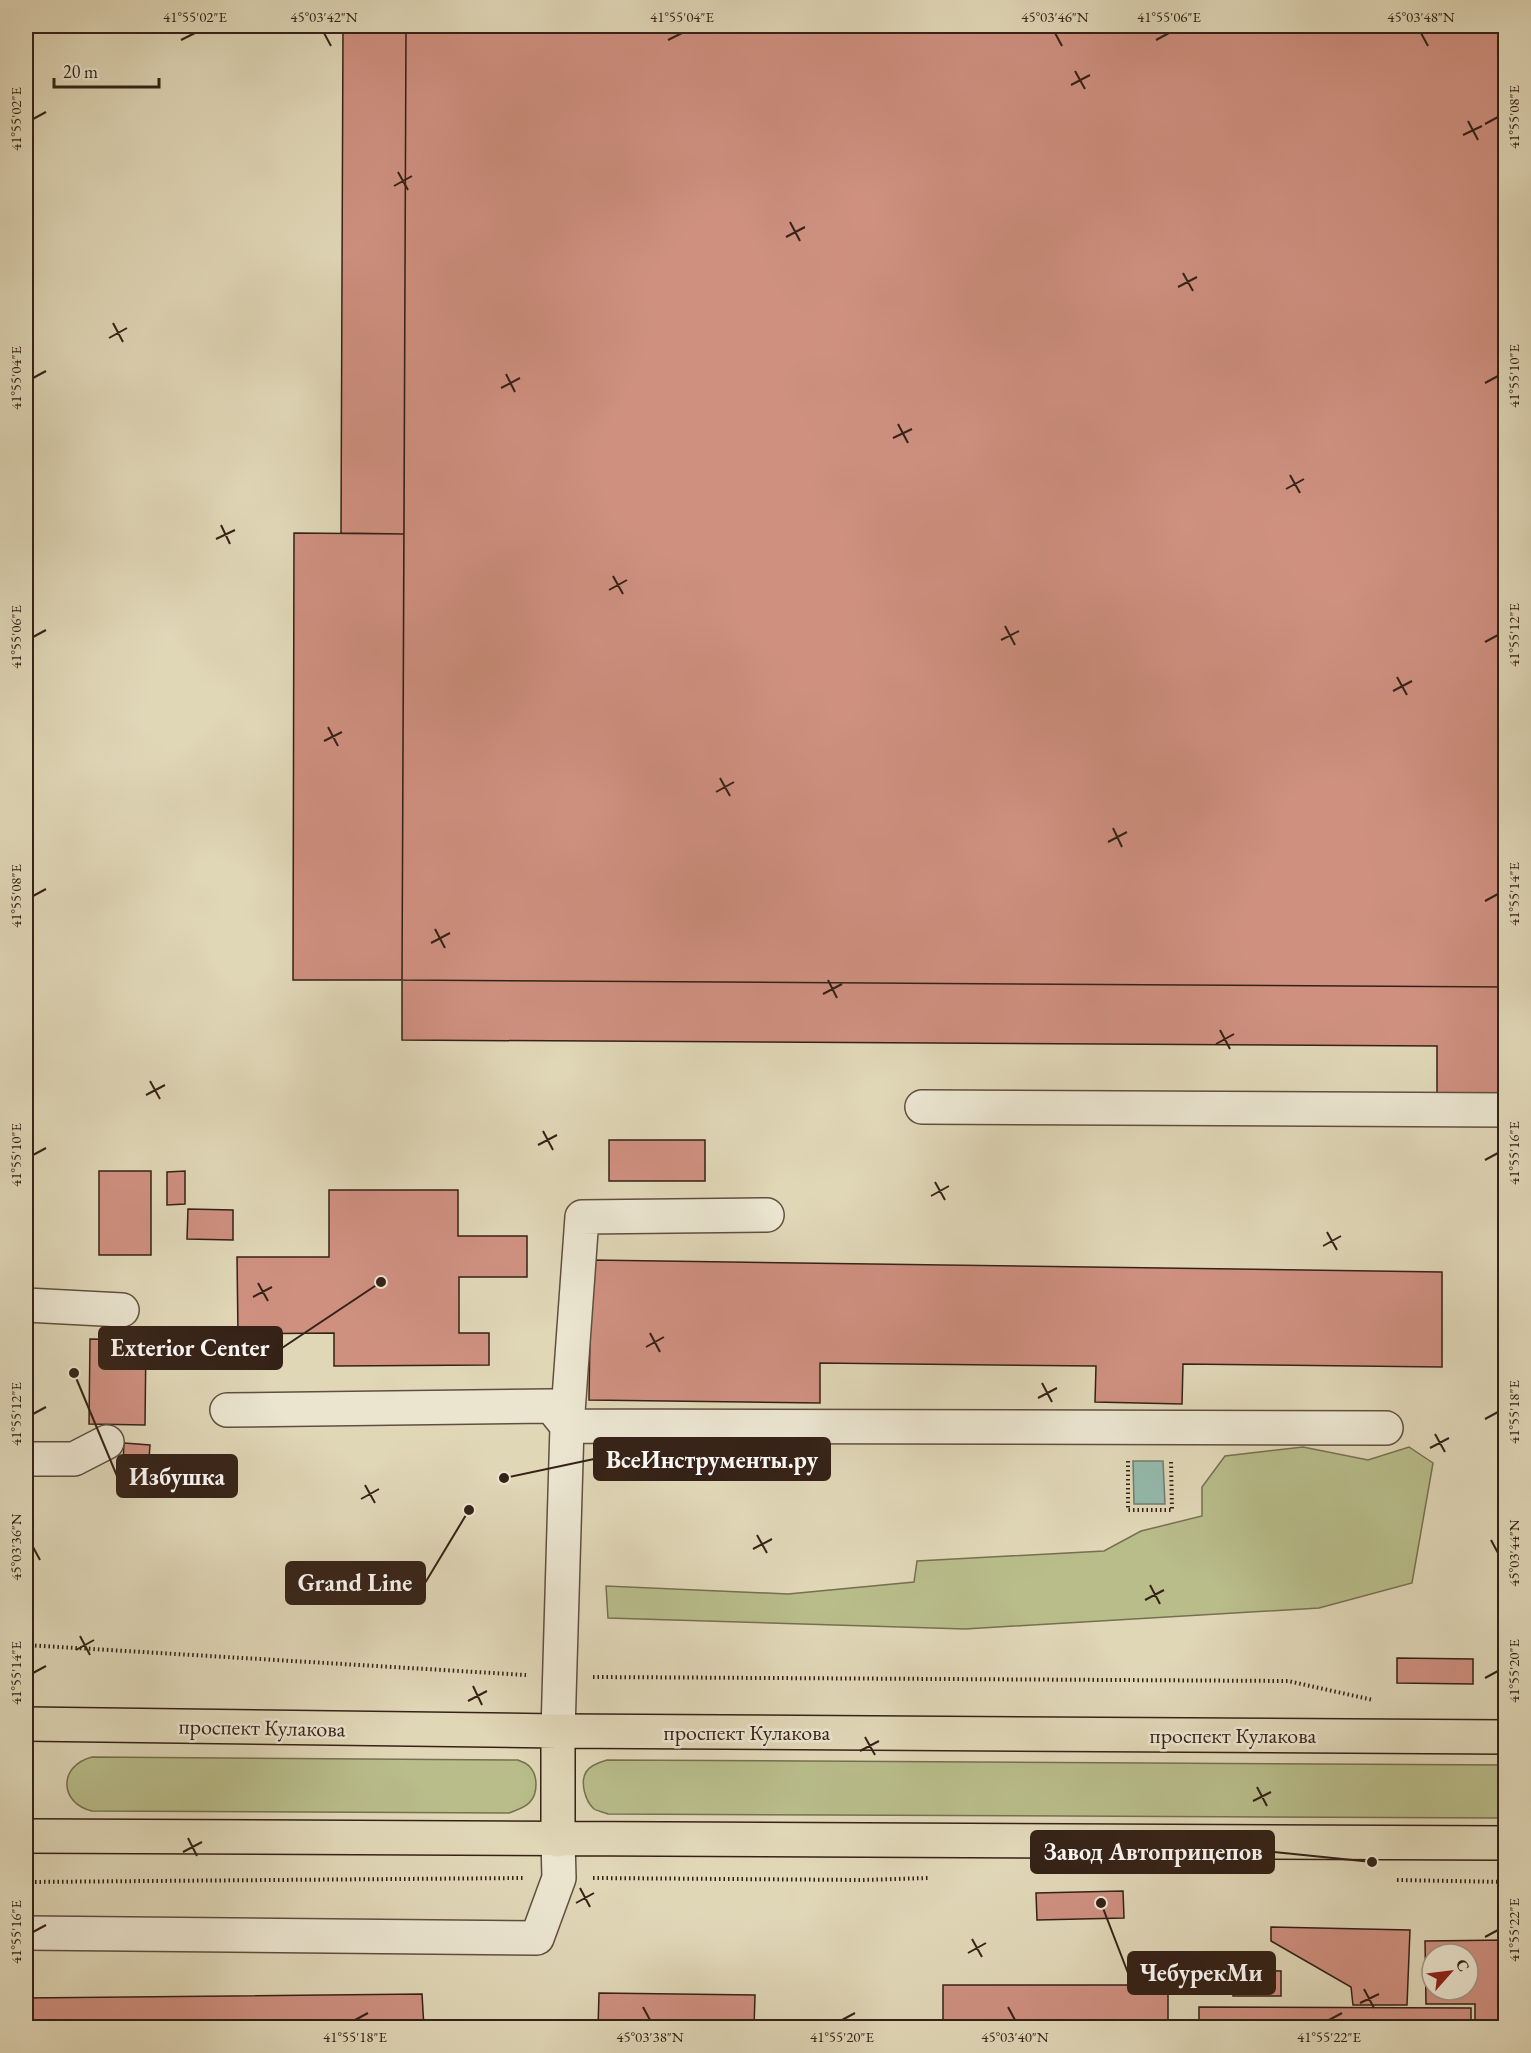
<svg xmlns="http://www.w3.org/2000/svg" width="1531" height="2053" font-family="'EB Garamond',serif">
<rect width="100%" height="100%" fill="#e0d7b7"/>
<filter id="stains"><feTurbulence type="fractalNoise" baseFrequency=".00333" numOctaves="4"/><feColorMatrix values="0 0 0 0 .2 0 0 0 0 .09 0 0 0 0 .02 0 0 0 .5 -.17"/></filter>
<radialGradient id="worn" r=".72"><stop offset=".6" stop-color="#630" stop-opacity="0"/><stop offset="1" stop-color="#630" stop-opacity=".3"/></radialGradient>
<path fill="#b8bd8a" stroke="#767050" stroke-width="1.5" d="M 1303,1447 L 1368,1460 L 1409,1447 L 1433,1463 L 1412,1583 L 1319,1608 L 965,1629 L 608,1618 L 606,1586 L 788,1594 L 914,1582 L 917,1561 L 1104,1551 L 1141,1531 L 1202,1516 L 1202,1487 L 1225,1456 Z
M 92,1757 L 518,1760 C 522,1762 527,1763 530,1767 C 538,1776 538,1793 530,1802 C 525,1808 516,1810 509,1813 L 92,1811 C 59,1803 58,1766 92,1757 Z
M 607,1760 L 1505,1765 L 1505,1818 L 608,1814 C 604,1812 597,1811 594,1809 C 585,1801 580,1782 586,1772 C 590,1765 600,1762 607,1760 Z"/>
<path fill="#94baad" stroke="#6e7d71" stroke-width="1.5" d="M 1133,1461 L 1163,1461 L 1165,1504 L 1134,1504 Z"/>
<path fill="#cf9080" stroke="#352217" stroke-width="1.5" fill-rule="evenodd" d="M 343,26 L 406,26 L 404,534 L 341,533 Z
M 406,26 L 1506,26 L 1506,987 L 402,980 Z
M 294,533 L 404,534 L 402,980 L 293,980 Z
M 402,980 L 1506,987 L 1506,1102 L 1437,1102 L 1437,1046 L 402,1040 Z
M 609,1140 L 705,1140 L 705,1181 L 609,1181 Z
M 99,1171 L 151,1171 L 151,1255 L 99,1255 Z
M 185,1171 L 185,1204 L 167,1205 L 167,1172 Z
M 329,1190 L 458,1190 L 458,1236 L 527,1236 L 527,1277 L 459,1277 L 459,1333 L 489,1333 L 489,1365 L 334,1366 L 334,1333 L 238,1334 L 237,1257 L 329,1257 Z
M 188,1209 L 233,1210 L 233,1240 L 187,1239 Z
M 591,1260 L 1442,1272 L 1442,1367 L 1183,1364 L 1182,1404 L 1095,1402 L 1096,1366 L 820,1363 L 820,1403 L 589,1400 Z
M 90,1339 L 146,1340 L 145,1425 L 89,1424 Z
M 124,1443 L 150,1445 L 147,1487 L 122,1485 Z
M 1397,1658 L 1473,1659 L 1473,1684 L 1397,1683 Z
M 1123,1891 L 1124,1918 L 1037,1920 L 1036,1893 Z
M 1271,1927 L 1410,1930 L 1407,2005 L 1353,2005 L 1351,1987 L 1271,1941 Z
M 1506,1940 L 1506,2028 L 1475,2028 L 1475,2004 L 1426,2004 L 1425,1941 ZM 1432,1954 L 1468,1954 L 1468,1990 L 1432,1990 Z
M 1233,1970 L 1281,1971 L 1281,1996 L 1233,1996 Z
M 943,1985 L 1168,1985 L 1168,2028 L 943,2028 Z
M 599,1993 L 755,1995 L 754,2028 L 598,2028 Z
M 422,1994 L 424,2028 L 26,2028 L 26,1998 Z
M 1199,2007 L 1471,2008 L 1471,2028 L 1199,2028 Z"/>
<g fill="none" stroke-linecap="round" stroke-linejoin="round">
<defs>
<path id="minor" d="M 922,1107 L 1506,1110
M 26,1305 L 122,1310
M 227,1410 L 551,1406 L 567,1426 L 1386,1428
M 26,1459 L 74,1459 L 107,1442
M 558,1731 L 567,1426 L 582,1217 L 767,1215
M 26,1933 L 537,1938 L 559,1878 L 558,1840"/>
<path id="major" d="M 26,1724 L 558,1731 L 1506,1737
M 26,1836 L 1506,1843
M 558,1840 L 558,1731"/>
</defs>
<use href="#minor" stroke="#604f3f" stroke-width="36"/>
<use href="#major" stroke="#352217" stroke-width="36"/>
<path stroke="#352217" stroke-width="4" stroke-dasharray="1.5 3" stroke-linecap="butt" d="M 1128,1461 L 1128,1510 L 1172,1510 L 1171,1460
M 26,1645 L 526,1675
M 593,1677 L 1288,1681 L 1373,1700
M 593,1878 L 862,1880 L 928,1878
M 1397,1880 L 1506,1882
M 26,1882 L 523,1878"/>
<use href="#minor" stroke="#ebe5d0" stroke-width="33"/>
<use href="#major" stroke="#e0d7b7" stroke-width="33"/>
</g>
<path fill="none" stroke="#352217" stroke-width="2" d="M 324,33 L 331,46M 1055,33 L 1062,46M 1421,33 L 1428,46M 181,40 L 195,33M 668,40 L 682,33M 1156,40 L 1169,33M 1075,71 L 1085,89M 1071,85 L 1090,75M 33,119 L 46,112M 1468,121 L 1478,140M 1485,124 L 1498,117M 1463,135 L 1482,126M 398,172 L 408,190M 394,186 L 412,176M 790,222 L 800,241M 786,237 L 805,227M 1183,273 L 1193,291M 1178,287 L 1197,277M 113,323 L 123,342M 109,338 L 127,328M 506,374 L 515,392M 33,378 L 46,371M 1485,383 L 1498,376M 501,388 L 520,378M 898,424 L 908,443M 893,438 L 912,429M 1290,475 L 1300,493M 1286,489 L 1304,479M 221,525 L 230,544M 216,539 L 235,530M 613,576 L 623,594M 609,590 L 627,580M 1005,626 L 1015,645M 33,637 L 46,630M 1001,640 L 1019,631M 1485,642 L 1498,635M 1397,677 L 1407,695M 1393,691 L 1412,681M 328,727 L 338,746M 324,741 L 342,732M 720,778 L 730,796M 716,792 L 734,782M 1113,828 L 1122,847M 1108,842 L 1127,832M 33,896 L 46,889M 1485,901 L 1498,894M 435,929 L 445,948M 431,943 L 450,933M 828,980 L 837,998M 823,994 L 842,984M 1220,1030 L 1230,1049M 1216,1044 L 1234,1034M 150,1081 L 160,1099M 146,1095 L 165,1085M 543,1131 L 553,1150M 538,1145 L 557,1135M 33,1155 L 46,1148M 1485,1160 L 1498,1153M 935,1182 L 945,1200M 931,1196 L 949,1186M 1327,1232 L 1337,1250M 1323,1246 L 1341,1236M 258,1283 L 268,1301M 253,1297 L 272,1287M 650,1333 L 660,1352M 646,1347 L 664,1337M 1042,1383 L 1052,1402M 1038,1398 L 1057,1388M 33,1414 L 46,1407M 1485,1419 L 1498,1412M 1435,1434 L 1445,1452M 1430,1448 L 1449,1438M 365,1485 L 375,1503M 361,1499 L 379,1489M 757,1535 L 767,1553M 1491,1540 L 1498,1553M 33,1547 L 40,1560M 753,1549 L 772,1539M 1150,1585 L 1160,1604M 1145,1600 L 1164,1590M 80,1636 L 90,1655M 76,1650 L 94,1640M 33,1673 L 46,1666M 1485,1678 L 1498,1671M 473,1686 L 482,1705M 468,1701 L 487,1691M 865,1737 L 875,1755M 860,1751 L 879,1741M 1257,1787 L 1267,1806M 1253,1801 L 1271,1792M 188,1838 L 197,1856M 183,1852 L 202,1842M 580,1888 L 590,1907M 576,1903 L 594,1893M 33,1932 L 46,1925M 1485,1937 L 1498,1930M 972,1939 L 982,1957M 968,1953 L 986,1943M 1364,1989 L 1374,2008M 1360,2003 L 1379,1994M 643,2007 L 650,2020M 1008,2007 L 1015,2020M 355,2020 L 368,2013M 842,2020 L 855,2013M 1329,2020 L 1342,2013"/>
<g text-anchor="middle" stroke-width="5" stroke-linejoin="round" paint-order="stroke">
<g font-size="22" fill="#352217" stroke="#ebe5d0">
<text transform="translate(262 1727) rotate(1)" y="8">проспект Кулакова</text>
<text x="747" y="1740">проспект Кулакова</text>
<text x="1233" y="1743">проспект Кулакова</text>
</g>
</g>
<path fill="none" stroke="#352217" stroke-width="2" d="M381 1282L282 1348M504 1478L594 1459M74 1373L117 1476M469 1510L425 1583M1372 1862L1274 1852M1101 1903L1128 1973"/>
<g fill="#352217" stroke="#ebe5d0" stroke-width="2">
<circle cx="381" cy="1282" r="6"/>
<circle cx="504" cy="1478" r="6"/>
<circle cx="74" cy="1373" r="6"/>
<circle cx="469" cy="1510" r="6"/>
<circle cx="1372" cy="1862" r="6"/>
<circle cx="1101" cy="1903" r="6"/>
</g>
<g fill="#352217" stroke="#352217" stroke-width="2">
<rect x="99" y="1327" width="183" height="42" rx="6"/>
<rect x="594" y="1438" width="236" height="42" rx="6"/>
<rect x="117" y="1455" width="120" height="42" rx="6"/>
<rect x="286" y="1562" width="139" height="42" rx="6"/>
<rect x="1031" y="1831" width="243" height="42" rx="6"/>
<rect x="1128" y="1952" width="147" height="42" rx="6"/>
</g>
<g font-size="24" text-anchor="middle" font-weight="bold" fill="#fff">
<text x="190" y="1356">Exterior Center</text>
<text x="712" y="1468">ВсеИнструменты.ру</text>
<text x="177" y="1485">Избушка</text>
<text x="355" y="1591">Grand Line</text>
<text x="1153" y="1860">Завод Автоприцепов</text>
<text x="1201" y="1981">ЧебурекМи</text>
</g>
<rect width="1531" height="2053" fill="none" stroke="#e0d7b7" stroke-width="66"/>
<g transform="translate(1450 1972) rotate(62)"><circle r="28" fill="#ebe5d0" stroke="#a29786" stroke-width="1.5"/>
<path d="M0-4.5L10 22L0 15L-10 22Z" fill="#8f2418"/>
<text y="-9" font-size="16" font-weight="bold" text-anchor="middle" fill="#352217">С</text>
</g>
<path d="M54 78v9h105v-9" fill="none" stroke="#352217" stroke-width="3"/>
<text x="63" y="78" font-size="18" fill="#352217" stroke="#ebe5d0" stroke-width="4.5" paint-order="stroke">20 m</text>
<rect x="33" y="33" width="1465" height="1987" fill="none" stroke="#352217" stroke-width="2"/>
<g font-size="15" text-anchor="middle" fill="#352217">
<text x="195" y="22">41°55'02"E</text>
<text x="324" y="22">45°03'42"N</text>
<text x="682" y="22">41°55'04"E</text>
<text x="1055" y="22">45°03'46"N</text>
<text x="1169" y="22">41°55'06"E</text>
<text x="1421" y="22">45°03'48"N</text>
<text transform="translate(1514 117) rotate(-90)" y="5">41°55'08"E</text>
<text transform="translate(16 119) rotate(-90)" y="5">41°55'02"E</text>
<text transform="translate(1514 376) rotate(-90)" y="5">41°55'10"E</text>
<text transform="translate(16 378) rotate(-90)" y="5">41°55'04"E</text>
<text transform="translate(1514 635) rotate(-90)" y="5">41°55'12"E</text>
<text transform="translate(16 637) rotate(-90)" y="5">41°55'06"E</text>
<text transform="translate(1514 894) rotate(-90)" y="5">41°55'14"E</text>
<text transform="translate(16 896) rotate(-90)" y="5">41°55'08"E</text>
<text transform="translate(1514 1153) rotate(-90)" y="5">41°55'16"E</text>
<text transform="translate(16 1155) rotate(-90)" y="5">41°55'10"E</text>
<text transform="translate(1514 1412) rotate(-90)" y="5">41°55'18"E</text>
<text transform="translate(16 1414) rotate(-90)" y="5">41°55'12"E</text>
<text transform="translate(16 1547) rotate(-90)" y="5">45°03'36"N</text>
<text transform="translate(1514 1553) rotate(-90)" y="5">45°03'44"N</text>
<text transform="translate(1514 1671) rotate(-90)" y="5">41°55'20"E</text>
<text transform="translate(16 1673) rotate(-90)" y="5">41°55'14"E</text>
<text transform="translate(1514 1930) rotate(-90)" y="5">41°55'22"E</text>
<text transform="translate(16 1932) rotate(-90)" y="5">41°55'16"E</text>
<text x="355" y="2042">41°55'18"E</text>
<text x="650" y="2042">45°03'38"N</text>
<text x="842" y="2042">41°55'20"E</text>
<text x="1015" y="2042">45°03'40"N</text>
<text x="1329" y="2042">41°55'22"E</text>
</g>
<rect width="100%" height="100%" filter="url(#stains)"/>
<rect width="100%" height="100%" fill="url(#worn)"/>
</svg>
